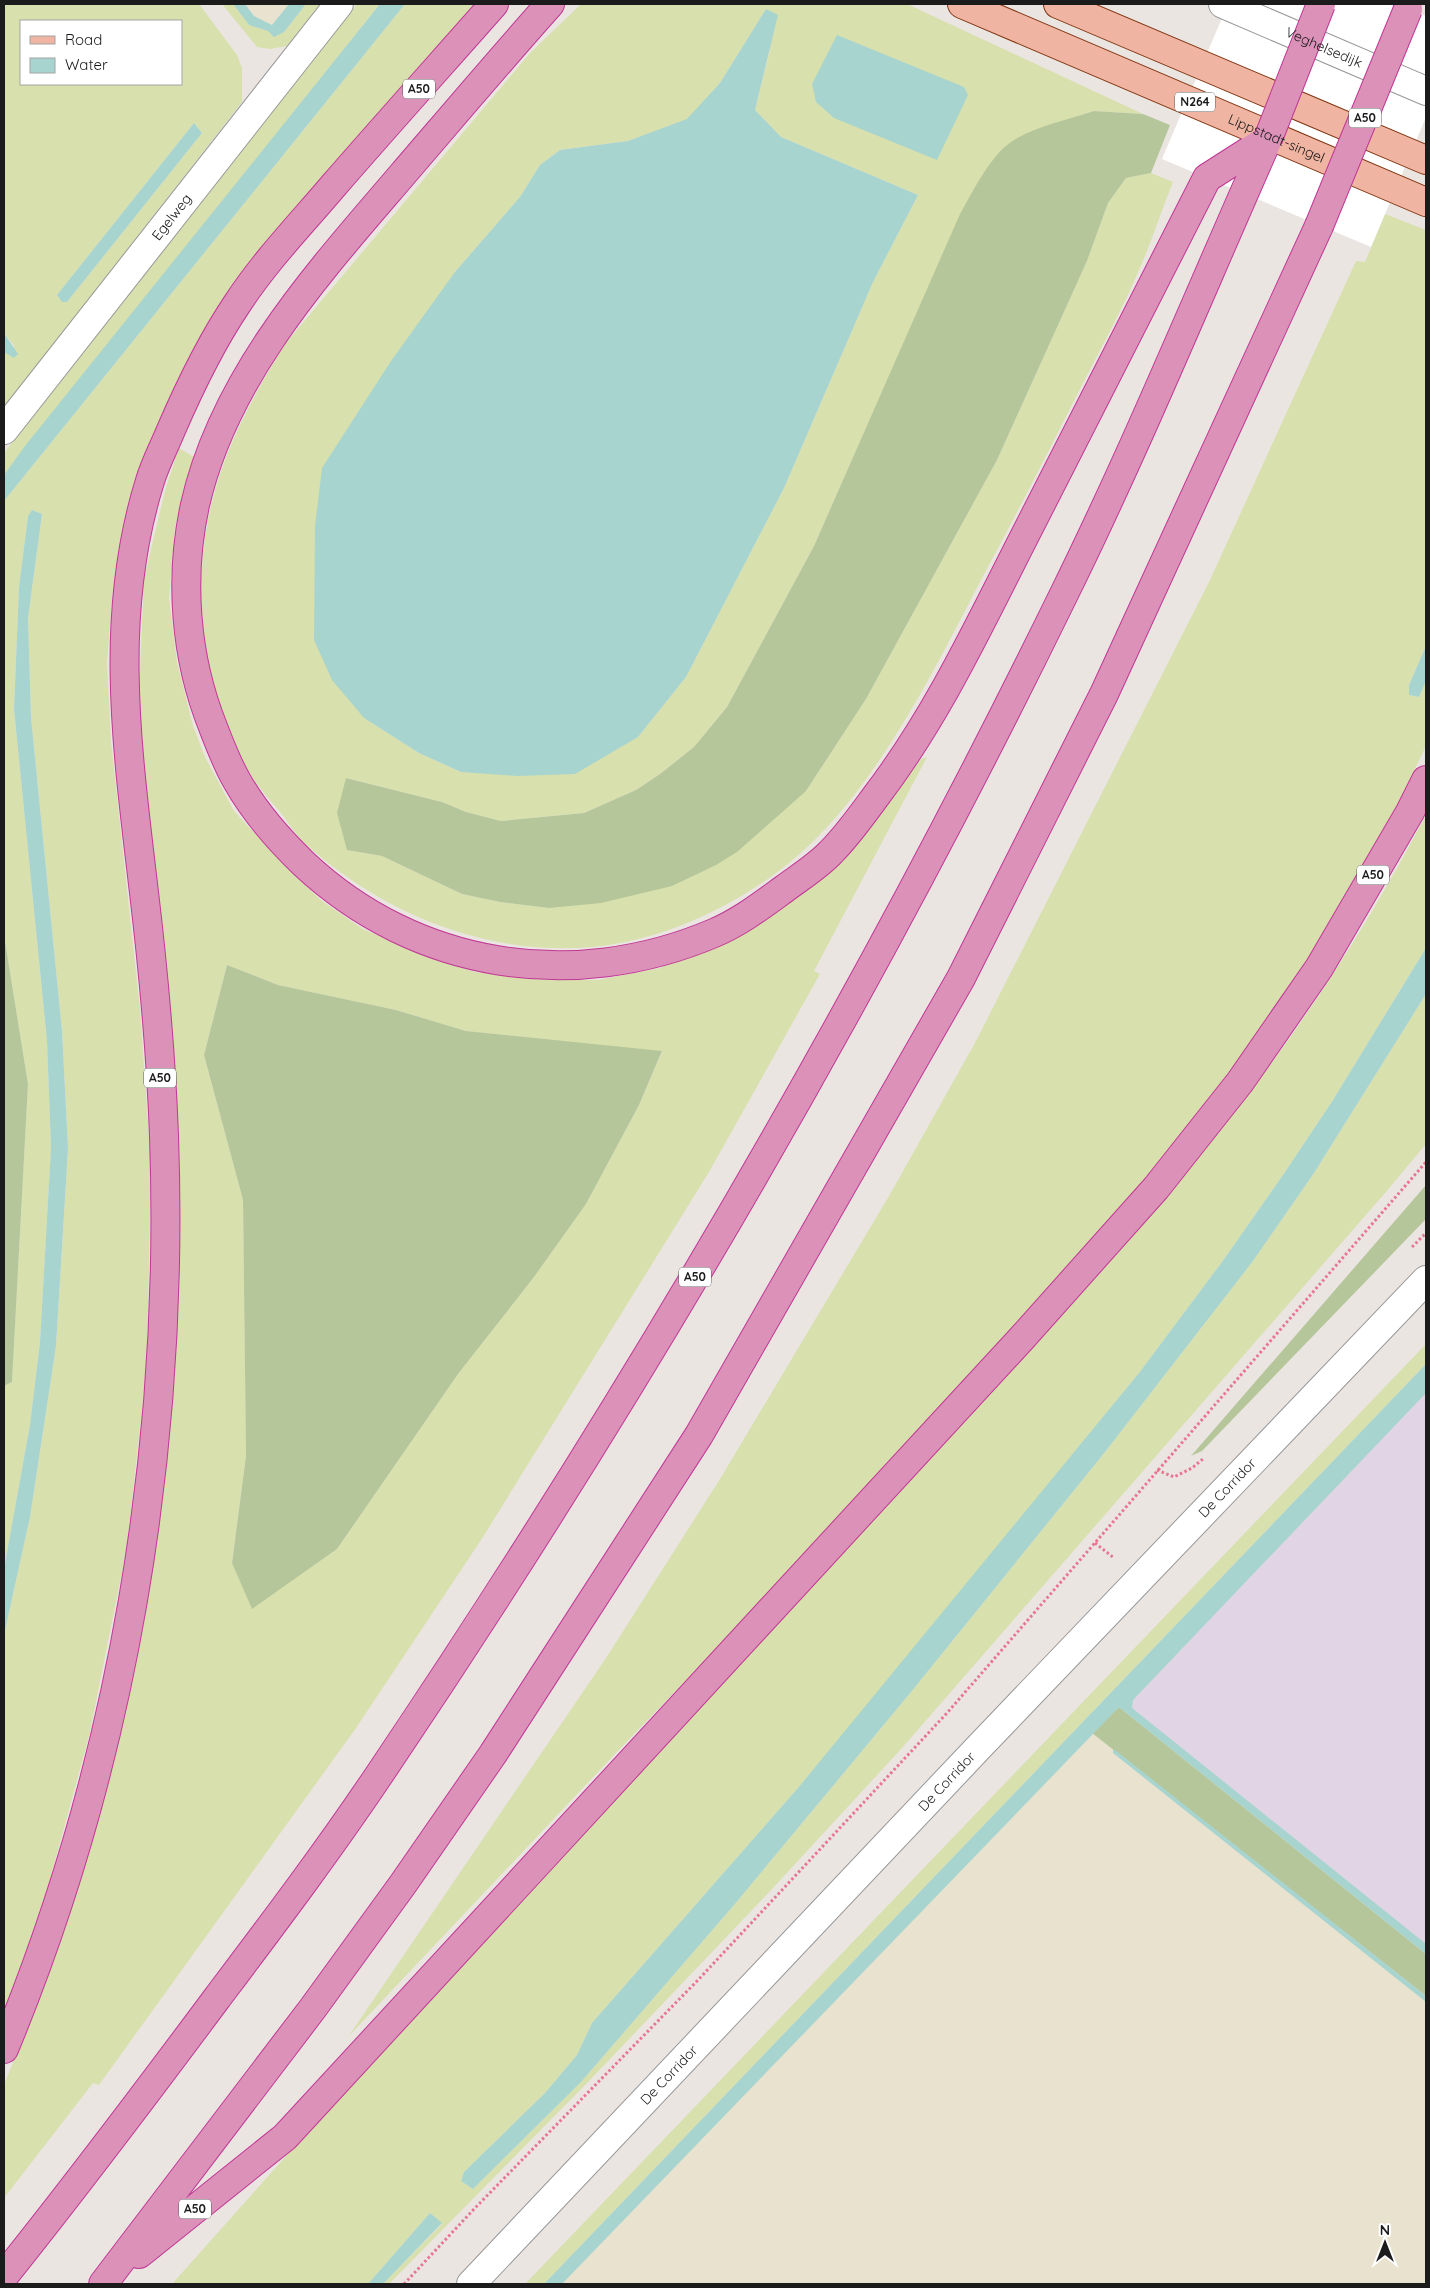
<svg xmlns="http://www.w3.org/2000/svg" width="1430" height="2288" font-family="Quicksand,sans-serif">
<rect width="100%" height="100%" fill="#ebe5e2"/>
<path fill="#e1d4e4" d="M 1426,1375 L 1426,1947 L 1115,1698 Z"/>
<path fill="#e8e2cf" d="M 245,4 L 289,4 L 272,25 L 254,16 Z
M 1092,1733 L 1113,1750 L 1113,1753 L 1426,2002 L 1426,2284 L 562,2284 Z"/>
<path fill="#d8e0ad" fill-rule="evenodd" d="M 4,4 L 199,4 L 237,55 L 242,68 L 242,102 L 4,408 L 4,351 L 14,358 L 14,346 L 4,333 ZM 21,21 L 181,21 L 181,84 L 21,84 ZM 194,123 L 202,133 L 67,302 L 62,301 L 57,295 Z
M 222,4 L 233,4 C 250,27 254,30 284,32 L 306,4 L 320,4 L 287,46 L 270,49 L 257,47 Z
M 357,4 L 380,4 L 4,475 L 4,453 Z
M 405,4 L 474,4 L 264,246 L 209,321 L 179,377 L 144,457 L 123,526 L 112,598 L 107,663 L 111,741 L 140,1009 L 151,1164 L 147,1362 L 127,1547 L 89,1736 L 48,1887 L 18,1975 L 4,2010 L 4,1635 L 30,1517 L 56,1346 L 68,1148 L 62,1031 L 31,717 L 28,618 L 42,514 L 32,510 L 28,516 L 19,587 L 14,709 L 47,1042 L 51,1148 L 40,1342 L 30,1425 L 4,1569 L 4,1386 L 12,1382 L 28,1084 L 4,935 L 4,501 Z
M 581,4 L 907,4 L 1143,114 L 1094,111 L 1047,126 L 1010,143 L 875,408 L 814,546 L 727,707 L 694,747 L 660,774 L 636,790 L 584,813 L 501,821 L 466,812 L 442,802 L 347,778 L 348,850 L 382,856 L 462,894 L 500,902 L 549,908 L 806,791 L 866,699 L 997,460 L 1087,261 L 1108,203 L 1126,178 L 1151,173 L 1173,182 C 1161,211 1152,241 1139,270 C 1122,310 1101,348 1081,387 C 1049,451 1016,515 982,578 C 932,674 874,794 789,863 C 734,907 664,940 593,947 C 489,956 388,916 310,848 C 298,838 289,824 280,812 C 270,800 259,788 251,775 C 220,725 203,666 200,607 C 199,594 201,582 202,569 C 207,481 240,418 285,344 L 530,53 ZM 766,9 L 770,50 L 755,110 L 781,137 L 918,195 L 873,282 L 784,488 L 686,677 L 638,737 L 461,772 L 419,753 L 364,718 L 455,272 L 520,197 L 540,165 L 560,150 L 628,141 L 687,120 L 720,83 Z
M 1385,214 L 1426,230 L 1426,646 L 1409,685 L 1409,695 L 1419,697 L 1426,681 L 1426,746 L 1387,827 L 1323,935 L 1265,1028 L 1199,1121 L 790,1572 L 615,1754 L 348,2037 L 606,1658 L 720,1479 L 889,1196 L 976,1041 L 1209,582 L 1356,261 L 1365,262 Z
M 179,448 L 194,457 L 175,527 L 169,598 L 177,662 L 193,726 L 205,757 L 234,811 L 288,869 L 322,901 L 363,929 L 429,958 L 475,972 L 533,979 L 598,980 L 660,968 L 732,937 L 865,831 L 921,759 L 927,757 L 814,971 L 820,974 L 709,1172 L 483,1537 L 356,1728 L 99,2085 L 93,2083 L 4,2198 L 4,2085 L 44,1985 L 103,1805 L 155,1545 L 174,1369 L 139,689 L 144,578 L 166,487 ZM 227,965 L 278,985 L 396,1010 L 466,1031 L 662,1052 L 639,1105 L 586,1204 L 534,1277 L 458,1374 L 337,1549 L 252,1608 L 232,1562 L 246,1456 L 243,1200 L 204,1055 Z
M 1426,815 L 1426,948 L 1333,1100 L 1283,1175 L 1222,1262 L 1139,1373 L 913,1651 L 798,1788 L 592,2023 L 577,2055 L 545,2093 L 464,2172 L 461,2181 L 473,2189 L 581,2082 L 734,1905 L 911,1692 L 1105,1452 L 1253,1261 L 1314,1173 L 1426,994 L 1426,1144 L 1385,1193 L 902,1748 L 773,1888 L 590,2080 L 389,2284 L 383,2284 L 442,2224 L 430,2213 L 368,2284 L 172,2284 L 295,2146 L 1074,1301 C 1130,1237 1186,1174 1238,1107 C 1310,1016 1372,917 1426,815 Z
M 1426,1344 L 1426,1364 L 544,2284 L 525,2284 Z"/>
<path fill="#b6c69b" d="M 1094,111 L 1143,114 L 1170,125 L 1151,173 L 1126,178 L 1108,203 L 1087,261 L 997,460 L 866,699 L 806,791 L 737,852 L 716,865 L 672,886 L 601,903 L 549,908 L 500,902 L 462,894 L 382,856 L 347,850 L 337,813 L 346,778 L 442,802 L 466,812 L 501,821 L 584,813 L 636,790 L 660,774 L 694,747 L 727,707 L 814,546 L 960,214 C 972,193 990,156 1011,142 C 1035,126 1067,120 1094,111 Z
M 4,935 L 28,1084 L 12,1382 L 4,1386 Z
M 227,965 L 278,985 L 396,1010 L 466,1031 L 662,1051 L 639,1105 L 586,1204 L 534,1277 L 458,1374 L 337,1549 L 252,1609 L 232,1563 L 246,1456 L 243,1200 L 204,1055 Z
M 1426,1185 L 1426,1219 L 1202,1451 L 1191,1456 Z
M 1119,1707 L 1426,1954 L 1426,1996 L 1092,1733 Z"/>
<path fill="#a7d4cf" d="M 233,4 L 245,4 L 254,16 L 272,25 L 289,4 L 306,4 L 284,32 L 274,37 L 268,31 L 249,25 Z
M 380,4 L 405,4 L 4,501 L 4,475 L 25,446 Z
M 766,9 L 778,15 L 755,110 L 781,137 L 918,195 L 873,282 L 784,488 L 686,677 L 638,737 L 575,774 L 517,776 L 461,772 L 419,753 L 364,718 L 332,680 L 314,640 L 315,526 L 322,468 L 391,361 L 455,272 L 520,197 L 540,165 L 560,150 L 628,141 L 687,119 L 720,83 Z
M 837,35 L 964,87 L 968,95 L 937,160 L 834,118 L 816,102 L 812,84 Z
M 194,123 L 202,133 L 67,302 L 62,302 L 57,295 Z
M 4,333 L 18,354 L 14,358 L 4,352 Z
M 32,510 L 42,514 L 28,618 L 31,717 L 62,1031 L 68,1148 L 56,1346 L 30,1517 L 4,1635 L 4,1569 L 30,1425 L 40,1342 L 51,1148 L 47,1041 L 14,709 L 19,587 L 28,516 Z
M 1426,646 L 1426,681 L 1419,697 L 1409,695 L 1409,685 Z
M 1426,948 L 1426,994 L 1314,1173 L 1253,1261 L 1105,1452 L 911,1692 L 734,1905 L 581,2082 L 473,2189 L 461,2181 L 464,2172 L 545,2093 L 577,2055 L 592,2023 L 798,1788 L 1139,1373 L 1222,1262 L 1283,1175 L 1333,1100 Z
M 1426,1364 L 1426,1393 L 1133,1700 L 1132,1708 L 1426,1944 L 1426,1954 L 1119,1707 L 562,2284 L 544,2284 Z
M 1113,1750 L 1115,1750 L 1426,1996 L 1426,2002 L 1113,1753 Z
M 430,2213 L 442,2223 L 383,2284 L 368,2284 Z"/>
<path fill="#fff" d="M 1228,4 L 1397,4 L 1426,16 L 1426,117 L 1371,247 L 1162,159 Z"/>
<g fill="none" stroke-linecap="round" stroke-linejoin="round">
<defs>
<g id="minor">
<path id="s1" d="M 1223,4 L 1426,91"/>
<path id="s2" d="M 4,430 L 339,4"/>
<path id="s3" d="M 471,2284 L 979,1747 L 1426,1280"/>
</g>
<g id="primary">
<path id="s4" d="M 962,4 L 1426,202"/>
<path d="M 1058,4 L 1426,160"/>
</g>
<path id="motorway" d="M 550,4 C 500,60 451,118 402,175 C 319,272 224,376 195,505 C 179,578 185,657 213,727 C 220,745 227,764 237,781 C 255,813 278,839 304,864 C 416,969 573,993 714,933 C 740,922 762,905 784,889 C 800,877 818,866 831,852 C 848,835 862,815 876,796 C 934,720 975,634 1018,549 C 1081,425 1144,302 1207,178 L 1268,139
M 4,2049 C 123,1762 175,1447 164,1136 C 161,1052 153,967 143,884 C 127,748 108,615 150,481 C 155,464 164,447 171,430 C 190,386 210,344 237,304 C 265,261 301,224 334,185 C 387,124 441,64 494,4
M 139,2254 L 285,2137 L 1022,1338 L 1156,1188 L 1240,1082 L 1319,968 L 1410,812 L 1426,780
M 4,2276 C 77,2185 147,2092 217,1998 C 272,1925 328,1851 379,1775 C 633,1398 863,1005 1063,596 C 1137,446 1200,292 1268,139
M 103,2284 L 313,2008 L 403,1884 L 493,1754 L 699,1435 L 961,978 L 1104,694 L 1319,226"/>
</defs>
<use href="#minor" stroke="#989898" stroke-width="30"/>
<use href="#primary" stroke="#813611" stroke-width="30"/>
<use href="#motorway" stroke="#c03895" stroke-width="30"/>
<path stroke="#e87691" stroke-width="3" stroke-dasharray="2.5 2.5" stroke-linecap="butt" d="M 1412,1247 L 1426,1233
M 1157,1470 L 1174,1477 L 1192,1468 L 1204,1458
M 1095,1543 L 1114,1558
M 404,2284 L 475,2208 L 699,1979 L 947,1713 L 1426,1162"/>
<use href="#minor" stroke="#fff" stroke-width="28"/>
<use href="#primary" stroke="#f0b4a2" stroke-width="28"/>
<use href="#motorway" stroke="#db91b8" stroke-width="28"/>
<defs>
<path id="motorway-bridge" d="M 1268,139 L 1321,4
M 1319,226 L 1408,9"/>
</defs>
<use href="#motorway-bridge" stroke="#c03895" stroke-width="30" stroke-linecap="butt"/>
<use href="#motorway-bridge" stroke="#db91b8" stroke-width="28"/>
</g>
<g text-anchor="middle" stroke-width="4" stroke-linejoin="round" paint-order="stroke">
<g fill="#fff" stroke="#5f5f5f" stroke-width="1">
<rect x="403" y="79.5" width="32" height="19" rx="4"/>
<rect x="1175" y="92.5" width="40" height="19" rx="4"/>
<rect x="1349" y="108.5" width="32" height="19" rx="4"/>
<rect x="1357" y="865.5" width="32" height="19" rx="4"/>
<rect x="144" y="1068.5" width="32" height="19" rx="4"/>
<rect x="679" y="1267.5" width="32" height="19" rx="4"/>
<rect x="179" y="2199.5" width="32" height="19" rx="4"/>
</g>
<g font-size="12" font-weight="bold" fill="#1b1b1b">
<text x="419" y="93">A50</text>
<text x="1195" y="106">N264</text>
<text x="1365" y="122">A50</text>
<text x="1373" y="879">A50</text>
<text x="160" y="1082">A50</text>
<text x="695" y="1281">A50</text>
<text x="195" y="2213">A50</text>
</g>
<g font-size="14" fill="#1b1b1b" stroke="#fff">
<text dy="5" stroke="none"><textPath href="#s1" startOffset="110">Veghelsedijk</textPath></text>
<text dy="5" stroke="none"><textPath href="#s4" startOffset="342">Lippstadt-singel</textPath></text>
<text dy="5" stroke="none"><textPath href="#s2" startOffset="271">Egelweg</textPath></text>
<text dy="5" stroke="none"><textPath href="#s3" startOffset="1098">De Corridor</textPath></text>
<text dy="5" stroke="none"><textPath href="#s3" startOffset="692">De Corridor</textPath></text>
<text dy="5" stroke="none"><textPath href="#s3" startOffset="288">De Corridor</textPath></text>
</g>
</g>
<rect width="1430" height="2288" fill="none" stroke="#1b1b1b" stroke-width="10"/>
<rect x="20" y="20" width="162" height="65" fill="#ffffff" stroke="#a4a4a4"/>
<rect x="30" y="36" width="25" height="8" fill="#f0b4a2" stroke="#a4a4a4"/>
<text x="65" y="45" font-size="15" fill="#1b1b1b">Road</text>
<rect x="30" y="58" width="25" height="15" fill="#a7d4cf" stroke="#a4a4a4"/>
<text x="65" y="70" font-size="15" fill="#1b1b1b">Water</text>
<g transform="translate(1385 2243)" stroke="#ffffff" stroke-width="4" paint-order="stroke">
<path d="M0-4L9 19L0 12L-9 19Z" fill="#1b1b1b"/>
<text y="-8" font-size="14" font-weight="bold" text-anchor="middle" fill="#1b1b1b">N</text>
</g>
</svg>
